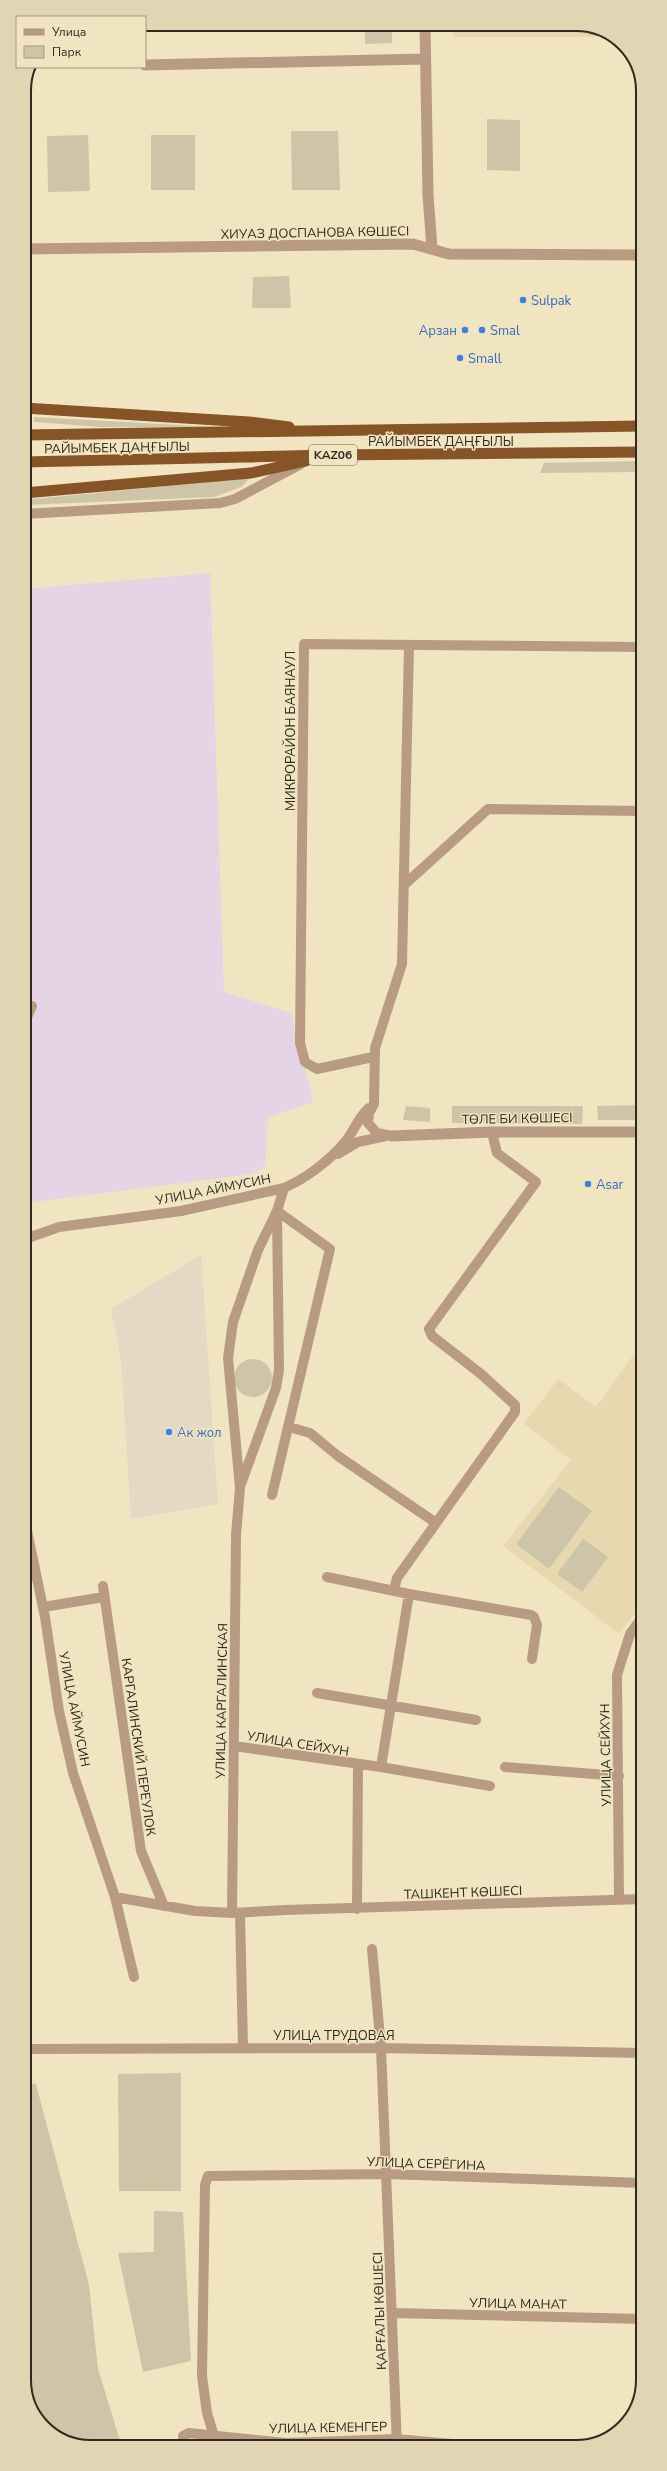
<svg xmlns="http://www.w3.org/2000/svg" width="667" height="2471" font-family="'Nunito Sans',sans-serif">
<rect width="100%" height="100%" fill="#f0e4c1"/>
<path fill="#e3d9c5" d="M 201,1255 L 218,1504 L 131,1519 L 121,1359 L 111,1309 Z"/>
<path fill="#e5d4e6" d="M 210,573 L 224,992 L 291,1013 L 313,1102 L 268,1118 L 265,1166 L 253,1174 L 25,1203 L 25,1051 L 29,1050 L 25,992 L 24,589 Z"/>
<path fill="#e7d8af" d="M 580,24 L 611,37 L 453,37 L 453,25 Z
M 634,1354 L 642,1360 L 643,1603 L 619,1634 L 503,1546 L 571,1460 L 524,1424 L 558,1379 L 596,1407 Z"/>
<path fill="#cec5a9" d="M 579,24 L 579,29 L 542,30 L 542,25 Z
M 365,26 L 392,26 L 392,43 L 365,44 Z
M 588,28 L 607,35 L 588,35 Z
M 487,119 L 520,120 L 520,171 L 487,170 Z
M 291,131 L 338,131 L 340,190 L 292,190 Z
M 88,135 L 90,191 L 48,192 L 47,136 Z
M 151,135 L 195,135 L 195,190 L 151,190 Z
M 289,276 L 291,308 L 252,308 L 253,277 Z
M 34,417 L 235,428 L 101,427 L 34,422 Z
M 640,461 L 640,472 L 540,473 L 544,463 Z
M 250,478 L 241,487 L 214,497 L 24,505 L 24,500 Z
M 642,1105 L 642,1120 L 598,1120 L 597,1106 Z
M 406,1106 L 430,1108 L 430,1122 L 403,1120 Z
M 452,1106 L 583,1106 L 582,1124 L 452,1123 Z
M234 1378a19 19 0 1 1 38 0a19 19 0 1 1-38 0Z
M 559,1487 L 592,1511 L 549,1569 L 516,1544 Z
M 583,1539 L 608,1557 L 582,1592 L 557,1574 Z
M 181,2073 L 181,2191 L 119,2191 L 118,2074 Z
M 25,2083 L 36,2084 L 89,2285 L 98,2369 L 122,2447 L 87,2447 L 47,2430 L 25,2393 Z
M 154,2211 L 183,2212 L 191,2361 L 143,2372 L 118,2253 L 154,2252 Z"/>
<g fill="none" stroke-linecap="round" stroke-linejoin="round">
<path stroke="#b99b83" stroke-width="10" d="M 24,514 L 220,503 L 235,499 L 301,464
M 404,885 L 488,809 L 642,811
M 25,1022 L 32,1006
M 373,1057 L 317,1069 L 305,1062 L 300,1043 L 304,644 L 642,647
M 392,1136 L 377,1133 L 368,1123 L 369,1113 L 374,1104 L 375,1048 L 402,964 L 409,645
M 338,1154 L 358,1142 L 386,1136
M 25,1239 L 59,1227 L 181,1211 L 284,1188 C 307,1178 330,1160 346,1141 C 354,1131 359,1116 369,1108
M 289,1427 L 310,1433 L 338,1456 L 436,1523
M 241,1484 L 276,1388 L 279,1370 L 277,1213
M 272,1495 L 330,1249 L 277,1211
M 25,1521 L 45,1617 L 59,1711 L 73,1773 L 115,1897 L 134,1977
M 327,1577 L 409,1594 L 531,1615 L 534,1617 L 537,1625 L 532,1659
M 103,1586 L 141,1851 L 164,1906
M 394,1590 L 397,1578 L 515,1412 L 515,1405 L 481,1374 L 432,1336 L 429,1329 L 536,1182 L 497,1153 L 492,1132
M 43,1607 L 104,1597
M 317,1693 L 476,1720
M 234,1746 L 381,1767 L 490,1786
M 381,1767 L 409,1594
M 505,1767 L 619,1776
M 115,1897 L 195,1911 L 232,1913 L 285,1910 L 643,1899
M 619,1899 L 617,1675 L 630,1634 L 643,1616
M 357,1909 L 358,1765
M 232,1913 L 236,1535 L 240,1488 L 228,1358 L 233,1322 L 258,1250 L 277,1211 L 284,1188
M 240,1913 L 243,2047
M 372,1949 L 381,2048 L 397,2446
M 25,2049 L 381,2048 L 643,2053
M 392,2313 L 643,2319
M 214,2436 L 207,2413 L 202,2376 L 205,2185 L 208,2176 L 387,2174 L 643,2183
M 184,2447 L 183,2436 L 189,2433 L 286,2443 L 397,2439 L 474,2446"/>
<path stroke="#b99b83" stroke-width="11" d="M 425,26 L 428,195 L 432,248
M 145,65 L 425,59
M 24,249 L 413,244 L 449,254 L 642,255
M 392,1136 L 492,1132 L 642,1132"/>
<path stroke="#865426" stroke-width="11" d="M 24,408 L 249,422 L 289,427
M 24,435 L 642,426
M 24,462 L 332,455 L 642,452
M 24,493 L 251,473 L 306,461"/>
</g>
<g fill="#3f7fe0" stroke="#f0e4c1" stroke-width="1.5">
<circle cx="523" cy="300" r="4"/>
<circle cx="465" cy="330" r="4"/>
<circle cx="482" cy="330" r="4"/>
<circle cx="460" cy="358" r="4"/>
<circle cx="588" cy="1184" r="4"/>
<circle cx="169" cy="1432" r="4"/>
</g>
<g text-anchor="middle" stroke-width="3" stroke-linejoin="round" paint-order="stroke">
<rect fill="#f0e4c1" stroke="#69624e" stroke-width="1" x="309" y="445" width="48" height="20" rx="3"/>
<g font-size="12" font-weight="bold" fill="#2f2a1d">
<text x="333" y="459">KАZ06</text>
</g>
<g font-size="13" fill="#2f2a1d" stroke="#f0e4c1">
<text transform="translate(315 232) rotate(-1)" y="5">ХИУАЗ ДОСПАНОВА КӨШЕСІ</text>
<text x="441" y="446">РАЙЫМБЕК ДАҢҒЫЛЫ</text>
<text transform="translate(117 447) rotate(-1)" y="5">РАЙЫМБЕК ДАҢҒЫЛЫ</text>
<text transform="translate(290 731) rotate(-90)" y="5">МИКРОРАЙОН БАЯНАУЛ</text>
<text transform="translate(517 1118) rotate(-1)" y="5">ТӨЛЕ БИ КӨШЕСІ</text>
<text transform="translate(213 1189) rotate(-11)" y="5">УЛИЦА АЙМУСИН</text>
<text transform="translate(221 1701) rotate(-89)" y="5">УЛИЦА КАРГАЛИНСКАЯ</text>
<text transform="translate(75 1709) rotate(79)" y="5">УЛИЦА АЙМУСИН</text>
<text transform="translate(298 1743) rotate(9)" y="5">УЛИЦА СЕЙХУН</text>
<text transform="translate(139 1747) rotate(82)" y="5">КАРГАЛИНСКИЙ ПЕРЕУЛОК</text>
<text transform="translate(605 1755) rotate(-91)" y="5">УЛИЦА СЕЙХУН</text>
<text transform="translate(463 1892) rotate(-2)" y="5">ТАШКЕНТ КӨШЕСІ</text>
<text x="334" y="2040">УЛИЦА ТРУДОВАЯ</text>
<text transform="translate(426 2163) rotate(2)" y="5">УЛИЦА СЕРЁГИНА</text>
<text transform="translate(518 2303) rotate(1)" y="5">УЛИЦА МАНАТ</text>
<text transform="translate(379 2311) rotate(-92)" y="5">ҚАРҒАЛЫ КӨШЕСІ</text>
<text transform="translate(328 2427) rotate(-1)" y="5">УЛИЦА КЕМЕНГЕР</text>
</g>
<g font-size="13" fill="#366cbe" stroke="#f0e4c1" text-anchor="start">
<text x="531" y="305">Sulpak</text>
<text x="457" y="335" text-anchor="end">Арзан</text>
<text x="490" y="335">Smal</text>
<text x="468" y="363">Small</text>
<text x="596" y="1189">Asar</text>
<text x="177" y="1437">Ак жол</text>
</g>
</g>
<path d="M0 0H667V2471H0ZM91 31H576A60 60 0 0 1 636 91V2380A60 60 0 0 1 576 2440H91A60 60 0 0 1 31 2380V91A60 60 0 0 1 91 31Z" fill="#e1d5b4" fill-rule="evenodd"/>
<path fill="none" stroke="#2f2a1d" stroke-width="2" d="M91 31H576A60 60 0 0 1 636 91V2380A60 60 0 0 1 576 2440H91A60 60 0 0 1 31 2380V91A60 60 0 0 1 91 31Z"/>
<rect x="16" y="16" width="130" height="52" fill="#f0e4c1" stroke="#a39a7f"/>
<rect x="24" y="29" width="20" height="6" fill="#b99b83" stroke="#a39a7f"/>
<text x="52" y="36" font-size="12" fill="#2f2a1d">Улица</text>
<rect x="24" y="46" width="20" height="12" fill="#cec5a9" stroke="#a39a7f"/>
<text x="52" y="56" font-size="12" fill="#2f2a1d">Парк</text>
</svg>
